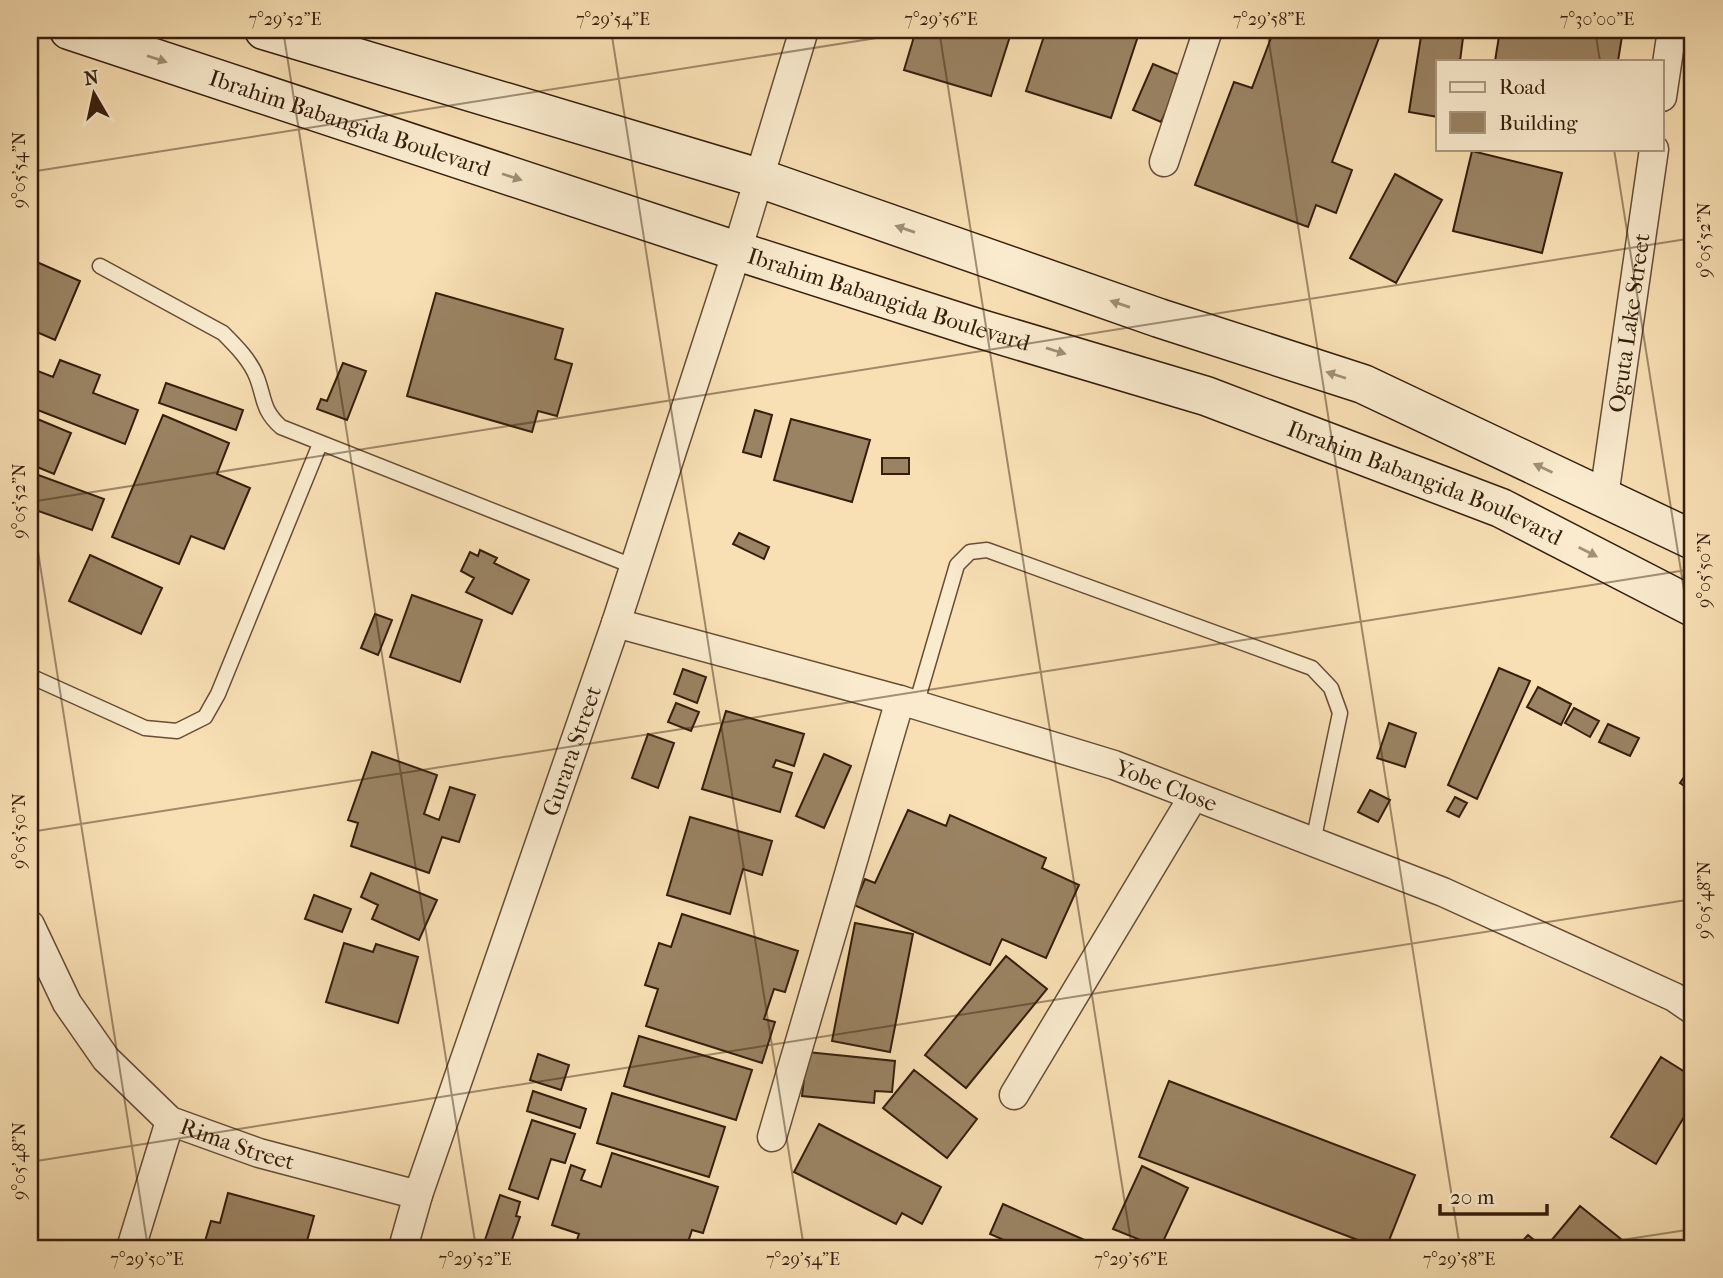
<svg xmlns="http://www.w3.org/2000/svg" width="1723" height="1278" font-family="'IM FELL French Canon',serif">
<rect width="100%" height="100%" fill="#f8e0b4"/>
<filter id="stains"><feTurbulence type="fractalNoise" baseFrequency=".00286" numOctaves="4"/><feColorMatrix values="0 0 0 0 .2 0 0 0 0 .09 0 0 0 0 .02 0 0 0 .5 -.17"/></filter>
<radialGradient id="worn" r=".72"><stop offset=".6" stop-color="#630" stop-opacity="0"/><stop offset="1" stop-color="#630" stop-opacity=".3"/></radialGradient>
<path fill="#9a8363" stroke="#351e0b" stroke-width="2" d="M 916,30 L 1012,30 L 991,96 L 904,70 Z
M 1046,30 L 1140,30 L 1111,118 L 1026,91 Z
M 1274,30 L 1382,30 L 1332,162 L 1352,170 L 1336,213 L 1316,205 L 1308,227 L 1195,185 L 1234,82 L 1252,88 Z
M 1422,30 L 1464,30 L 1460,61 L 1438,61 L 1438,117 L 1409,112 Z
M 1500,30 L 1623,30 L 1618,61 L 1495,61 Z
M 1153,64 L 1182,76 L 1161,122 L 1133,110 Z
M 1472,151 L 1562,173 L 1542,253 L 1453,231 Z
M 1395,174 L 1442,200 L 1396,283 L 1350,258 Z
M 30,259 L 80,281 L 55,340 L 30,329 Z
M 436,293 L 563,329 L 555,359 L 572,364 L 557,416 L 538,411 L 532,432 L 407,396 Z
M 60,360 L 100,375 L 93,393 L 138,410 L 125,444 L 30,407 L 30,368 L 53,377 Z
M 343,363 L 366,371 L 347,420 L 317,409 L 321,399 L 327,401 Z
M 166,383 L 243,410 L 236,430 L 159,403 Z
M 755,410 L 772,415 L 761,457 L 743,452 Z
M 163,415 L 229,443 L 217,474 L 250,488 L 224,549 L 191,536 L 179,564 L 112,537 Z
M 35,418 L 71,433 L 54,474 L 30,464 L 30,432 Z
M 791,419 L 870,440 L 852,502 L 774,480 Z
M 882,458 L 909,458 L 909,474 L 882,474 Z
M 30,472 L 104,499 L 92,530 L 30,508 Z
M 739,533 L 769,547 L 764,559 L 733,544 Z
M 480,550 L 497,558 L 494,563 L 529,580 L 512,614 L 466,592 L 474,578 L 461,571 L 470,552 L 478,556 Z
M 90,555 L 162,588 L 141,634 L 69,601 Z
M 412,595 L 482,620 L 460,682 L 390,657 Z
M 375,614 L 392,620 L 378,655 L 361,648 Z
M 1499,668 L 1530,681 L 1477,799 L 1448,785 Z
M 683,669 L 706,677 L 697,703 L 674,694 Z
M 1538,687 L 1571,704 L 1561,725 L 1527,707 Z
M 676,703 L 699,712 L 691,731 L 668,722 Z
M 1574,708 L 1599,721 L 1590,737 L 1565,723 Z
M 726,711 L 804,734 L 794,766 L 776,760 L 773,767 L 792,773 L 780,812 L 702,789 Z
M 1389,723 L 1416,733 L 1405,767 L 1377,758 Z
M 1608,724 L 1639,738 L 1630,756 L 1599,742 Z
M 648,734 L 674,743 L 658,788 L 632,778 Z
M 372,752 L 437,775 L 424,814 L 439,820 L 450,787 L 475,795 L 459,842 L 442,837 L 429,873 L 351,846 L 358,823 L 348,820 Z
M 824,754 L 851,766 L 824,828 L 796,816 Z
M 1691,767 L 1693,769 L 1693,792 L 1680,783 Z
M 1370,790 L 1390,800 L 1378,822 L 1358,812 Z
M 1455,797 L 1467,803 L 1459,817 L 1447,811 Z
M 908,810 L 946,826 L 950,815 L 1046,858 L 1042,868 L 1079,885 L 1046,958 L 1002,939 L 990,965 L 854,905 L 865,879 L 875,883 Z
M 690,817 L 772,841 L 762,875 L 743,869 L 730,914 L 667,895 Z
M 371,873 L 437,900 L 419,940 L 372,919 L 378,905 L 361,897 Z
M 314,895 L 351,909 L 342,932 L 305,919 Z
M 682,914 L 798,951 L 785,992 L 774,989 L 764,1019 L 775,1022 L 762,1063 L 646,1026 L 658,989 L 645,985 L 659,943 L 671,947 Z
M 855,923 L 913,934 L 890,1052 L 832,1041 Z
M 344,943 L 373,952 L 376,944 L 418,957 L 398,1023 L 326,1002 Z
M 1006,956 L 1047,989 L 966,1088 L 925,1055 Z
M 639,1036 L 752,1070 L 736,1120 L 624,1086 Z
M 807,1052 L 895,1061 L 892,1092 L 875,1091 L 874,1103 L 802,1096 Z
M 538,1054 L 569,1065 L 561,1090 L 530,1080 Z
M 1661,1057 L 1693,1077 L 1693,1102 L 1656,1164 L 1611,1137 Z
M 914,1070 L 977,1119 L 947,1158 L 883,1108 Z
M 1169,1081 L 1415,1175 L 1386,1248 L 1379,1248 L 1139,1157 Z
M 533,1091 L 586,1109 L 580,1128 L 527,1111 Z
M 612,1093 L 725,1127 L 709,1177 L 597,1143 Z
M 532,1120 L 575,1134 L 565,1163 L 551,1159 L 538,1199 L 509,1189 Z
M 819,1124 L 941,1187 L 922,1224 L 902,1213 L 896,1224 L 794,1172 Z
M 612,1153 L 718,1187 L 703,1233 L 692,1230 L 686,1248 L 574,1248 L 579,1234 L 552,1225 L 571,1165 L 585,1170 L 581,1180 L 601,1187 Z
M 1142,1166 L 1188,1188 L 1160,1248 L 1113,1229 Z
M 228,1193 L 314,1216 L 305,1248 L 203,1248 L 211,1221 L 220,1223 Z
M 500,1195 L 520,1202 L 516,1216 L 520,1217 L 509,1248 L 499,1248 L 484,1243 Z
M 1003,1204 L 1087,1241 L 1084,1248 L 1022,1248 L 990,1234 Z
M 1580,1206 L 1632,1248 L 1545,1248 Z
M 1528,1235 L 1544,1248 L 1516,1248 Z"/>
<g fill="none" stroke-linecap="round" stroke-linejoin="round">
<defs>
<path id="lane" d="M 100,266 L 223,333 C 236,346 251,361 257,378 C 265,399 262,410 281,427 L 635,567
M 30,676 L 145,728 L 177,731 L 205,717 L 218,694 L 320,444
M 916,705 L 957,565 L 970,552 L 987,550 L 1312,668 L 1331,688 L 1340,713 L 1313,842"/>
<g id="street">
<path d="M 1662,97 L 1672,30"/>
<path d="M 1164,162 L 1208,30"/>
<path id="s1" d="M 1604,496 L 1654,149"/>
<path id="s2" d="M 616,623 L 900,700 L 1114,765 L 1443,892 L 1674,997 L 1693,1010"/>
<path id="s3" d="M 30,925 L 67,1003 L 106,1059 L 170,1121 L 259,1153 L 418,1195"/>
<path d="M 1014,1095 L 1193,797"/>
<path d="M 772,1137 L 900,700"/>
<path d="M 131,1248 L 170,1121"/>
<path id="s4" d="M 403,1248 L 418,1195 L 616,623 L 737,251 L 804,30"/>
</g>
<g id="secondary">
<path id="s5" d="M 69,30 L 737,251 L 974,327 L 1206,396 L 1501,508 L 1693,607"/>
<path d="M 264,30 L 759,178 L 1159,318 L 1363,384 L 1693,540"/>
</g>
</defs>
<use href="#lane" stroke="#664e35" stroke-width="17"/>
<use href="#street" stroke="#664e35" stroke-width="31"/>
<use href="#secondary" stroke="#351e0b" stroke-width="41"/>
<use href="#lane" stroke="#faebce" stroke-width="14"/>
<use href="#street" stroke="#faebce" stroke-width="28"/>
<use href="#secondary" stroke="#faebce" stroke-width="38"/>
</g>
<defs><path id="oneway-solid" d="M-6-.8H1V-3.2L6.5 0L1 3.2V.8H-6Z" transform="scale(1.75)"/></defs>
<g fill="#a18f76">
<use href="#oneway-solid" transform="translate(157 59) rotate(18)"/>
<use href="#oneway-solid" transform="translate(512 177) rotate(18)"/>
<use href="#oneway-solid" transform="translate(905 229) rotate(-161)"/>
<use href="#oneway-solid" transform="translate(1120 304) rotate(-161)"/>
<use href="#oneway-solid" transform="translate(1056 351) rotate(17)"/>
<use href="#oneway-solid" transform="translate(1336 375) rotate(-162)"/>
<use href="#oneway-solid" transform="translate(1543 468) rotate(-155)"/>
<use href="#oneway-solid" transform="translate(1588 552) rotate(27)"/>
</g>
<path fill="none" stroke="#351e0b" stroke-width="2" stroke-opacity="0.45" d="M 283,30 L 476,1248M 611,30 L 804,1248M 939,30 L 1132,1248M 1267,30 L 1460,1248M 1595,30 L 1600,61M 1614,149 L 1693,647M 30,172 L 927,30M 30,501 L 148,1248M 30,502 L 1693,238M 30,832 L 1693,569M 30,1162 L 1693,899M 1570,1248 L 1693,1229"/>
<g text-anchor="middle" stroke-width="5" stroke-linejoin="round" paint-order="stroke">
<g font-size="23" fill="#351e0b" stroke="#faebce">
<text dy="8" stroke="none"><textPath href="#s5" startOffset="296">Ibrahim Babangida Boulevard</textPath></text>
<text dy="8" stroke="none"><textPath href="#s5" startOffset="863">Ibrahim Babangida Boulevard</textPath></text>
<text dy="8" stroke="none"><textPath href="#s1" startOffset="175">Oguta Lake Street</textPath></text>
<text dy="8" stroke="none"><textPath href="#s5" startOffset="1430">Ibrahim Babangida Boulevard</textPath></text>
<text dy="8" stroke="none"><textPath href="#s4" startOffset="525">Gurara Street</textPath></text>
<text dy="8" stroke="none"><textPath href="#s2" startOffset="574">Yobe Close</textPath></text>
<text dy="8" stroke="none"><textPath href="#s3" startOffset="315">Rima Street</textPath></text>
</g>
</g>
<rect width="1723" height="1278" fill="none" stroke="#f8e0b4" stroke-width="77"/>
<rect x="1436" y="60" width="228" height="91" fill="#faebce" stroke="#ab9980" stroke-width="2"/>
<rect x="1450" y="82" width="35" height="10" fill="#faebce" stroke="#ab9980" stroke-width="2"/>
<text x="1499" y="94" font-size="21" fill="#351e0b">Road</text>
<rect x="1450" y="112" width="35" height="21" fill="#9a8363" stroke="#ab9980" stroke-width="2"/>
<text x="1499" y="130" font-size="21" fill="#351e0b">Building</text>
<g transform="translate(94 94) rotate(351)" stroke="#faebce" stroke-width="5" paint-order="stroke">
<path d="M0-5L12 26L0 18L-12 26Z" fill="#351e0b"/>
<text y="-10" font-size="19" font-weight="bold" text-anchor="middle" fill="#351e0b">N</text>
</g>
<path d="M1440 1204v10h107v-10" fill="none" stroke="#351e0b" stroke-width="3.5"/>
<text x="1450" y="1204" font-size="21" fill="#351e0b" stroke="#faebce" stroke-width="5" paint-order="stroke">20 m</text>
<rect x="38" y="38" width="1646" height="1202" fill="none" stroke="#351e0b" stroke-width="2.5"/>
<g font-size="18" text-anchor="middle" fill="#351e0b">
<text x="285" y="25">7°29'52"E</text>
<text x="613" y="25">7°29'54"E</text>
<text x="941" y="25">7°29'56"E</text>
<text x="1269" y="25">7°29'58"E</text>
<text x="1597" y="25">7°30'00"E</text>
<text transform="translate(19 170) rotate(-90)" y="6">9°05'54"N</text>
<text transform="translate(1704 240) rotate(-90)" y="6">9°05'52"N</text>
<text transform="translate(19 501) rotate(-90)" y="6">9°05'52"N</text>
<text transform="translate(1704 570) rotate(-90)" y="6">9°05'50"N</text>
<text transform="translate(19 831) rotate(-90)" y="6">9°05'50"N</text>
<text transform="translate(1704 900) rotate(-90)" y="6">9°05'48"N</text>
<text transform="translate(19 1161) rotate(-90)" y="6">9°05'48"N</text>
<text x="147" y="1265">7°29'50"E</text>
<text x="475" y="1265">7°29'52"E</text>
<text x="803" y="1265">7°29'54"E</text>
<text x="1131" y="1265">7°29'56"E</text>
<text x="1459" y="1265">7°29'58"E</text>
</g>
<rect width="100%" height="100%" filter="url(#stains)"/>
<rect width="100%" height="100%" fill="url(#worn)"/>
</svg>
